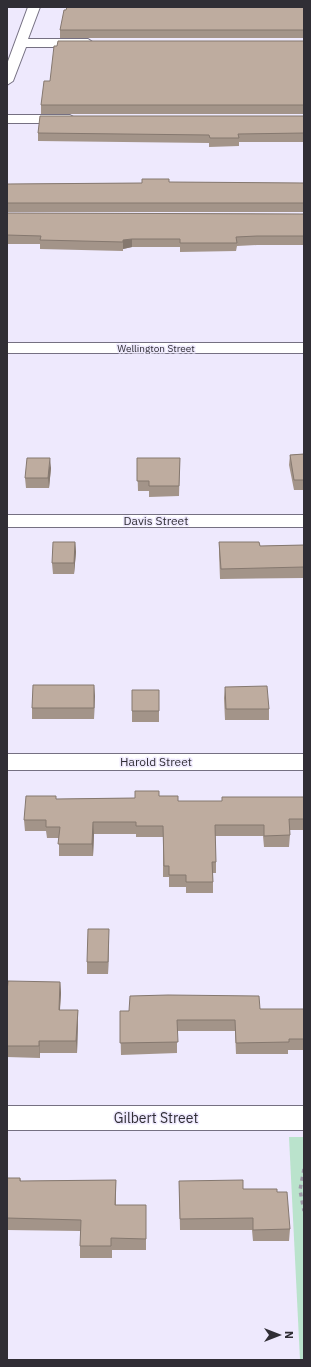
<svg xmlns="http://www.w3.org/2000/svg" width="311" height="1367" font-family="'IBM Plex Sans',sans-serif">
<rect width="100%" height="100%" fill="#eee9fd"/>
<path fill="#bae3cc" d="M 289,1137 L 304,1137 L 304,1360 L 300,1360 Z"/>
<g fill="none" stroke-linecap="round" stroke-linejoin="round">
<defs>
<path id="minor" d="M 28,7 L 40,7 L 28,39 L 88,39 L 94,43 L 88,47 L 26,47 L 13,81 L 7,85 L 7,64 Z
M 7,115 L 70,115 L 77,119 L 70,123 L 7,123 Z
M 7,343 L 304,343 L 304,353 L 7,353 Z
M 7,515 L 304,515 L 304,527 L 7,527 Z
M 7,754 L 304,754 L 304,770 L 7,770 Z
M 7,1106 L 304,1106 L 304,1130 L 7,1130 Z"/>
</defs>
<use href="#minor" stroke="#757082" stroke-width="2"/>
<path stroke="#9d99a8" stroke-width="3.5" stroke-dasharray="4 4" stroke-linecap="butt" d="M 304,1169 L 300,1190 L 304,1211"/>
<use href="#minor" fill="#fff" fill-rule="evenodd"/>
</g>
<path fill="#a39489" d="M 304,7 L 304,38 L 60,38 L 60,30 L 66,10 Z
M 304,41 L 304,114 L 41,114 L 41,105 L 50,81 Z
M 304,116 L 304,142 L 239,142 L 239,146 L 209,147 L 209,143 L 38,141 L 38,133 Z
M 169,182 L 304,183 L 304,212 L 7,212 L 7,184 L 142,183 Z
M 7,213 L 304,214 L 304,245 L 257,245 L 237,246 L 236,251 L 180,252 L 180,247 L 132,247 L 123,249 L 123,251 L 40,249 L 40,244 L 7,244 Z
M 304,454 L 304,490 L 294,490 L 289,465 L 290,455 Z
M 137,458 L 180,458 L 179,496 L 149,497 L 149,491 L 138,491 Z
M 51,468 L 49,488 L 26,488 L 25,478 Z
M 75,542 L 76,552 L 74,574 L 53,574 L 52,563 Z
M 219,542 L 260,546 L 304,545 L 304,578 L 220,579 L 219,553 Z
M 94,685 L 94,719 L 32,719 L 32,708 Z
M 225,687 L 269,709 L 269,720 L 225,720 L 224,698 Z
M 132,690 L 159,690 L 159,722 L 132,722 Z
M 159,796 L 178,801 L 222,801 L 304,797 L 304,830 L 290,830 L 290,835 L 289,847 L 264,847 L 263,836 L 215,836 L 216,862 L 216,873 L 213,873 L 213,893 L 186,893 L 186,887 L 169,887 L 169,877 L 163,877 L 163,837 L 136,837 L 136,834 L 94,834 L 93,856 L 59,856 L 59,838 L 47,838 L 46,831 L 25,831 L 24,820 L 56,799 L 135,798 Z
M 109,941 L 108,974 L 87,974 L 87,962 Z
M 60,982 L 61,993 L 60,1010 L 78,1010 L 78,1021 L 77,1053 L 40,1053 L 40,1058 L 7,1057 L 7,992 Z
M 304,1009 L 304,1050 L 288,1050 L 288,1054 L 236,1054 L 235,1031 L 177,1031 L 177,1053 L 121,1055 L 120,1011 Z
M 7,1178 L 20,1178 L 21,1181 L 116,1180 L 116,1205 L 146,1205 L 146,1250 L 112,1250 L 112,1258 L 80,1258 L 80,1246 L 81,1231 L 7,1230 Z
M 179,1181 L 243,1189 L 277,1192 L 290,1229 L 289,1241 L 253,1241 L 252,1230 L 180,1230 Z"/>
<path fill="#85786f" d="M 132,239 L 132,247 L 123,249 L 123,240 Z
M 50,458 L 51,468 L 49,488 L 48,478 Z
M 75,542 L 76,552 L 74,574 L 74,563 Z
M 7,544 L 8,555 L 7,560 Z
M 94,685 L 95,696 L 94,719 Z
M 93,822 L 94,834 L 93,856 L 92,844 Z
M 109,929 L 109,941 L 108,974 L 108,962 Z
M 60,982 L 61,993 L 59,1021 L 59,1010 Z
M 78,1010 L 78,1021 L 77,1053 L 76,1041 Z
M 39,1041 L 40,1053 L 40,1058 L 39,1046 Z"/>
<path fill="#beac9f" stroke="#85786f" d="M 67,7 L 304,7 L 304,30 L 60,30 L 64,10 L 66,10 Z
M 58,41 L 304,41 L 304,105 L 41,105 L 44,81 L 50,81 L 54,46 L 57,46 Z
M 40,116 L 304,116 L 304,133 L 238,134 L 239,138 L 210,138 L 209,135 L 38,133 Z
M 142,179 L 169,179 L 169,182 L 304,183 L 304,203 L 7,203 L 7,184 L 142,183 Z
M 7,213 L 304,214 L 304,236 L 257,236 L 236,237 L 237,243 L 180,243 L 180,239 L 132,239 L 123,240 L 123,242 L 40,240 L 41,236 L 7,235 Z
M 304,454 L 304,480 L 294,480 L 290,455 Z
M 27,458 L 50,458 L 48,478 L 25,478 Z
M 137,458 L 180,458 L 179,486 L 149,486 L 149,481 L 137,481 Z
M 53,542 L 75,542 L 74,563 L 52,563 Z
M 219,542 L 259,542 L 260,546 L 304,545 L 304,567 L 221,569 Z
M 33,685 L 94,685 L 94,708 L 32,708 Z
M 267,686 L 269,709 L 226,709 L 225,687 Z
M 132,690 L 159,690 L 159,711 L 132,711 Z
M 135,791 L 159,791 L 159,796 L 178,796 L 178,801 L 222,801 L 222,797 L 304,797 L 304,819 L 289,819 L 290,835 L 264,836 L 264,825 L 215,825 L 216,862 L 212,862 L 213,882 L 186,882 L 186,875 L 169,875 L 169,866 L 164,866 L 163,826 L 136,826 L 136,822 L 93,822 L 92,844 L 58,844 L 60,827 L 46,827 L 46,820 L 24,820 L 26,796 L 56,796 L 56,799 L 135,798 Z
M 88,929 L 109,929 L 108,962 L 87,962 Z
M 8,981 L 60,982 L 59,1010 L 78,1010 L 76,1041 L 39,1041 L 39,1046 L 7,1046 L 7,992 Z
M 168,995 L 259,996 L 260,1009 L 304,1009 L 304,1039 L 289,1039 L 289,1042 L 236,1043 L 235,1020 L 177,1020 L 178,1042 L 120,1043 L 120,1011 L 129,1011 L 130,996 Z
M 7,1178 L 20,1178 L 20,1181 L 116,1180 L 115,1205 L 146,1205 L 146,1239 L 111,1238 L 111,1246 L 80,1246 L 81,1220 L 7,1218 Z
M 243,1180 L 243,1189 L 277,1189 L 277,1192 L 287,1192 L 290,1229 L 253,1230 L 253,1218 L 180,1219 L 179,1181 Z"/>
<g text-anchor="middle" stroke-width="3" stroke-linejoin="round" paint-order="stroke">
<g font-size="10" fill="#302e35" stroke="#eee9fd">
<text x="156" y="352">Wellington Street</text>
</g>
<g font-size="12" fill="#302e35" stroke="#eee9fd">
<text x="156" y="525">Davis Street</text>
<text x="156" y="766">Harold Street</text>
</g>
<g font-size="14" fill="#302e35" stroke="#eee9fd">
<text x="156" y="1123">Gilbert Street</text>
</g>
</g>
<rect width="311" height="1367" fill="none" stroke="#302e35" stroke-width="16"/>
<g transform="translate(279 1335) rotate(90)" stroke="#eee9fd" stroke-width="3" paint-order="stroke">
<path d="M0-3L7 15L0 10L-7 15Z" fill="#302e35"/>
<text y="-6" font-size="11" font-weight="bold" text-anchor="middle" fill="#302e35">N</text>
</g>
</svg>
